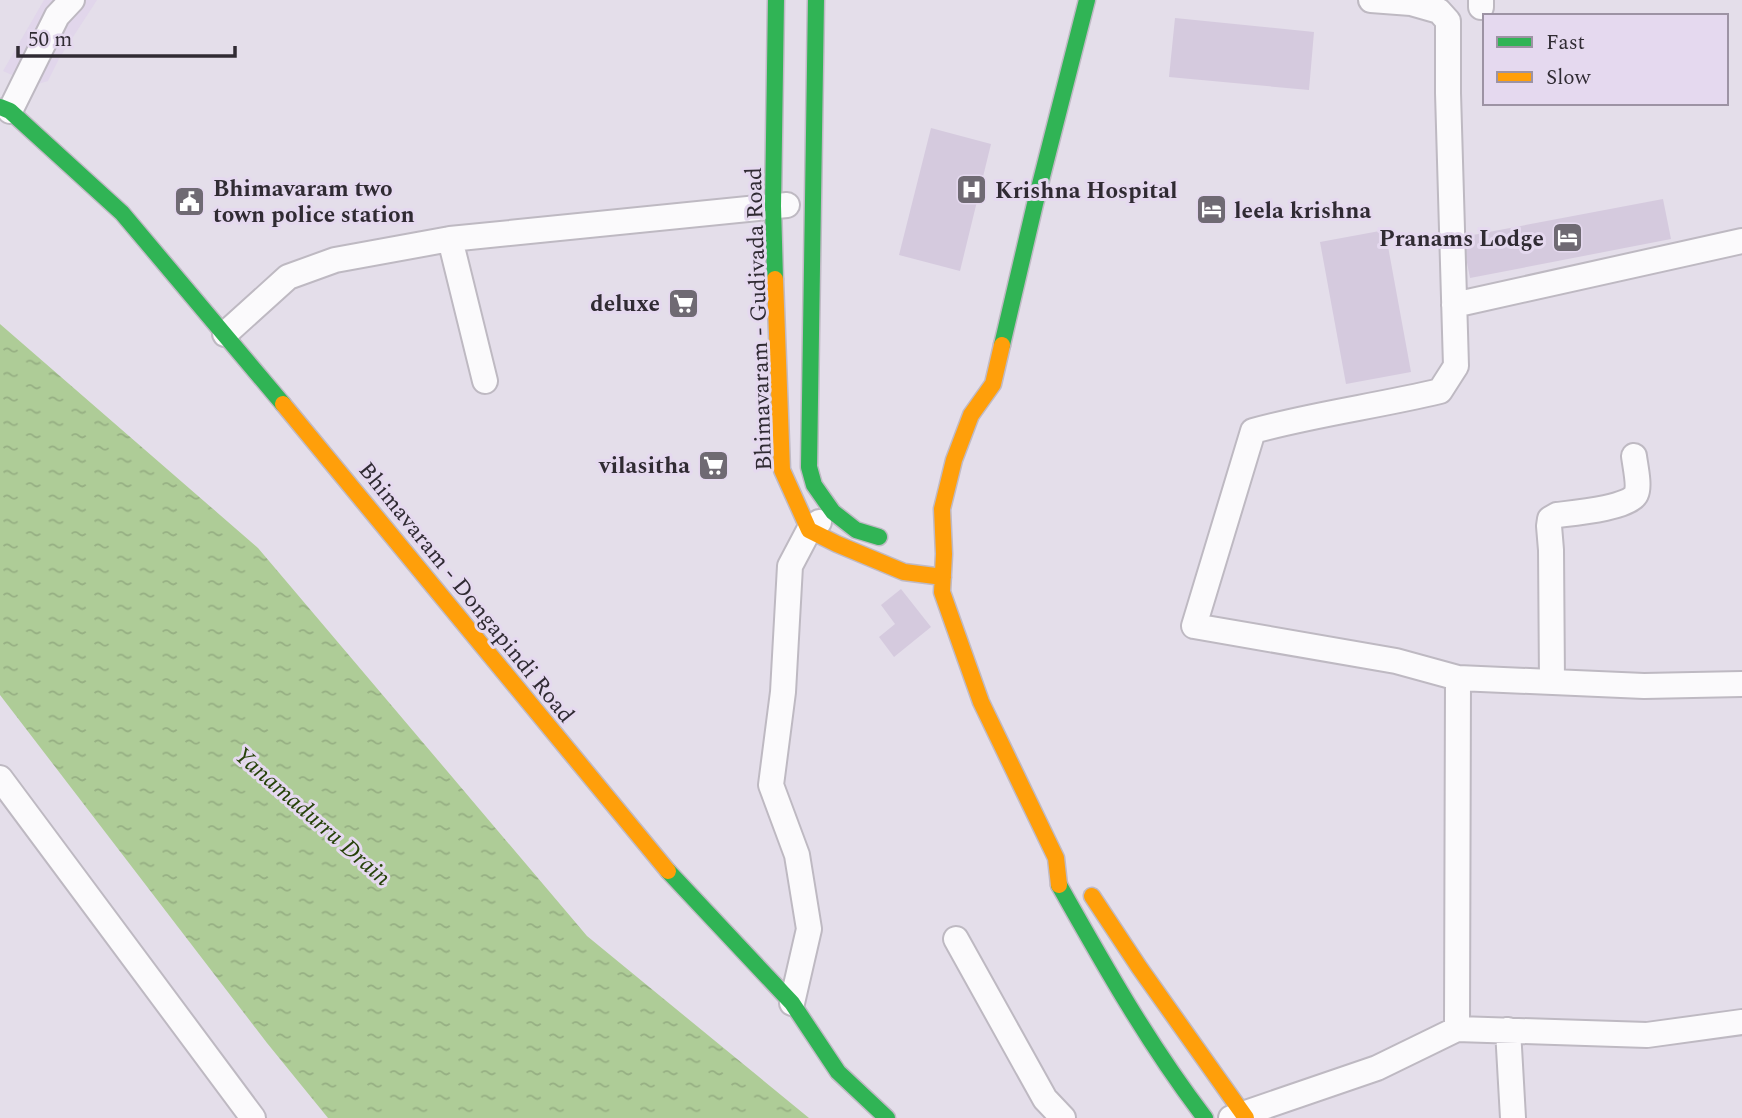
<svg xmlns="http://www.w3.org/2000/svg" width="1742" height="1118" font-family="Spectral,serif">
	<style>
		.built { fill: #e1d6eb }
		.water { fill: url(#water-ripples) }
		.building { fill: #d5cade }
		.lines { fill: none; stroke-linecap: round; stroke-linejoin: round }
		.street-casing { stroke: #beb9c2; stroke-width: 28 }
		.fast-casing { stroke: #c0bac5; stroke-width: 19 }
		.slow-casing { stroke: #c0bac5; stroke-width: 19 }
		.street { stroke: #fbfafc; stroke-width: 24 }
		.fast { stroke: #30b455; stroke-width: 16 }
		.slow { stroke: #ff9f0a; stroke-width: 16 }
		.labels { text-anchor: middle; stroke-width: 6; stroke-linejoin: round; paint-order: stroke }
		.poi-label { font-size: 23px; font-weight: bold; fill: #302b33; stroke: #e5d9ef; text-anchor: start }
		.street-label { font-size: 23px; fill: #302b33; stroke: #e5d9ef }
		.water-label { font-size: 24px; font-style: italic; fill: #264209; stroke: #e5d9ef }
	</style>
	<defs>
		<pattern id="water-ripples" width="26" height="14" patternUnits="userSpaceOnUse" patternTransform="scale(1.75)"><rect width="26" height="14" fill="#aecc97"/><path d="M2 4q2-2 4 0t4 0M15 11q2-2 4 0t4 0" fill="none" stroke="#96af83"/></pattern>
	</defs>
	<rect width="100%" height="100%" fill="#e4deea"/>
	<!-- built -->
	<path class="built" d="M44,0H97L60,57L48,81L34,85L3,71Z"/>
	<!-- water -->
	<path class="water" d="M0,324L258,548L587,936L809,1118H328L267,1043L0,695Z"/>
	<!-- building -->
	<path class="building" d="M1175,18L1314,32L1309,90L1169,77Z
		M931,128L991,144L960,271L899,255Z
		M1663,199L1671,239L1470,278L1462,237Z
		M1385,230L1411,372L1346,384L1320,242Z
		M901,589L931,627L894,657L879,637L895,624L881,605Z"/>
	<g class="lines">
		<defs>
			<path id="street" d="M1371,0L1411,3L1439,11L1448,21V93L1456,366L1440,391C1378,406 1314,414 1253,431L1194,626L1396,661L1458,678L1644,686L1742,684
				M1481,7V0
				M10,111L57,16L72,0
				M450,239L485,381
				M1454,305L1742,241
				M225,334L288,277L335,260L450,239L787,205
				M1552,682L1551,550L1549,526L1550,519L1557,515C1573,513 1630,508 1636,494C1640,486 1635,465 1634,456
				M0,778L253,1118
				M956,939L1045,1099L1063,1118
				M792,1003L809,929L797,855L771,785L783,692L790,566L809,530L819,522
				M1457,1029L1458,678
				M1508,1030L1513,1118
				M1231,1118L1377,1068L1457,1029L1647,1035L1742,1022"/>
			<path id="fast" d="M816,0L809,467L814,485L833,512L856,530L879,537
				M0,107L10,111L122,213L283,404
				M775,279L773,206L776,0
				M1002,345L1035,204L1087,0
				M668,871L792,1003L838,1072L887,1118
				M1059,885C1104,965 1149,1045 1205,1118"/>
			<path id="slow" d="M775,279L782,470L809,530L837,544L904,572L943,577
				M1002,345L993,384L971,415L954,460L942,509L944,554L942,592L981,702L1056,858L1059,885
				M283,404L668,871
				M1092,896L1139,967L1246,1118"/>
		</defs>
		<!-- street casing -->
		<use href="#street" class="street-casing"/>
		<!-- fast casing -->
		<use href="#fast" class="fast-casing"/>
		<!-- slow casing -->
		<use href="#slow" class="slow-casing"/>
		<!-- street -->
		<use href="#street" class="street"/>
		<!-- fast -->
		<use href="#fast" class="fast"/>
		<!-- slow -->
		<use href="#slow" class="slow"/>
	</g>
	<!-- icons -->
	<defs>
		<symbol id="hospital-square" viewBox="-11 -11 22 22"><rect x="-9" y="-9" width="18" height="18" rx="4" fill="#6f6a73" stroke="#e5d9ef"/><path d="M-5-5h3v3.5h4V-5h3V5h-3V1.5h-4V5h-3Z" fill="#fff"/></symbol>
		<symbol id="civic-square" viewBox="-11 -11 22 22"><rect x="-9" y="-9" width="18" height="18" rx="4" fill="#6f6a73" stroke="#e5d9ef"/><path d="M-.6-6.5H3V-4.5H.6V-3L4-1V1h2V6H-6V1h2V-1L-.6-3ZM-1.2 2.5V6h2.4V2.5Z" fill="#fff"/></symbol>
		<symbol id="hotel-square" viewBox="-11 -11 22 22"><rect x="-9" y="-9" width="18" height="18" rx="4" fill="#6f6a73" stroke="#e5d9ef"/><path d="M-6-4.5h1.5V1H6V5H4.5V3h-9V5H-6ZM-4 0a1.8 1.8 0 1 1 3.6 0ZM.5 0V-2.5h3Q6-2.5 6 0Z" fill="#fff"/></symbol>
		<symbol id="supermarket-square" viewBox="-11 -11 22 22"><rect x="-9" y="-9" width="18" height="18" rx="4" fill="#6f6a73" stroke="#e5d9ef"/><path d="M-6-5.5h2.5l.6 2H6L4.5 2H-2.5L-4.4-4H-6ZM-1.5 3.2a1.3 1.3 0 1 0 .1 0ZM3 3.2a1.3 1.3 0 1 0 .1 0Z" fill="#fff"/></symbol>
	</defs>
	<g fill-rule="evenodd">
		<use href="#hospital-square" x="954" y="172" width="35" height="35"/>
		<use href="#civic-square" x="172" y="184" width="35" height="35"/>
		<use href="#hotel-square" x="1194" y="192" width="35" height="35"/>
		<use href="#hotel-square" x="1550" y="220" width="35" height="35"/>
		<use href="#supermarket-square" x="666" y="286" width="35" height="35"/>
		<use href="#supermarket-square" x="696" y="448" width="35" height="35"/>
	</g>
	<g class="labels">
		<!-- poi labels -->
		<g class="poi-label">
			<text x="213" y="196">Bhimavaram two<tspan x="213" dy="26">town police station</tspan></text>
			<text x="995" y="198">Krishna Hospital</text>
			<text x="1234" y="218">leela krishna</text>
			<text x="1544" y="246" text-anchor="end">Pranams Lodge</text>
			<text x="660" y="311" text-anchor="end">deluxe</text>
			<text x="690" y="473" text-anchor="end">vilasitha</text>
		</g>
		<!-- street labels -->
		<g class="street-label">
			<text transform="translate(758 319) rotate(-92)" y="8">Bhimavaram - Gudivada Road</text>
			<text transform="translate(467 592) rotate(51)" y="8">Bhimavaram - Dongapindi Road</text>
		</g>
		<!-- water labels -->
		<g class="water-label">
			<text transform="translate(313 816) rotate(41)" y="8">Yanamadurru Drain</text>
		</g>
	</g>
	<!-- legend -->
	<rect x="1483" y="14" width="245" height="91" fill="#e5d9ef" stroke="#9d93a4" stroke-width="2"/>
	<rect x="1497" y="37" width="35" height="10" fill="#30b455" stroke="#9d93a4" stroke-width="2"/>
	<text x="1546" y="49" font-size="21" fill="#302b33">Fast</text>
	<rect x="1497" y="72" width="35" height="10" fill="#ff9f0a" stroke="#9d93a4" stroke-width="2"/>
	<text x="1546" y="84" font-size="21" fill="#302b33">Slow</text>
	<!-- scale -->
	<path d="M18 46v10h217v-10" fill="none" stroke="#302b33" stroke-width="3.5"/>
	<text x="28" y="46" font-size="21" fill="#302b33" stroke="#e5d9ef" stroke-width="5" paint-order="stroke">50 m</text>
</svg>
